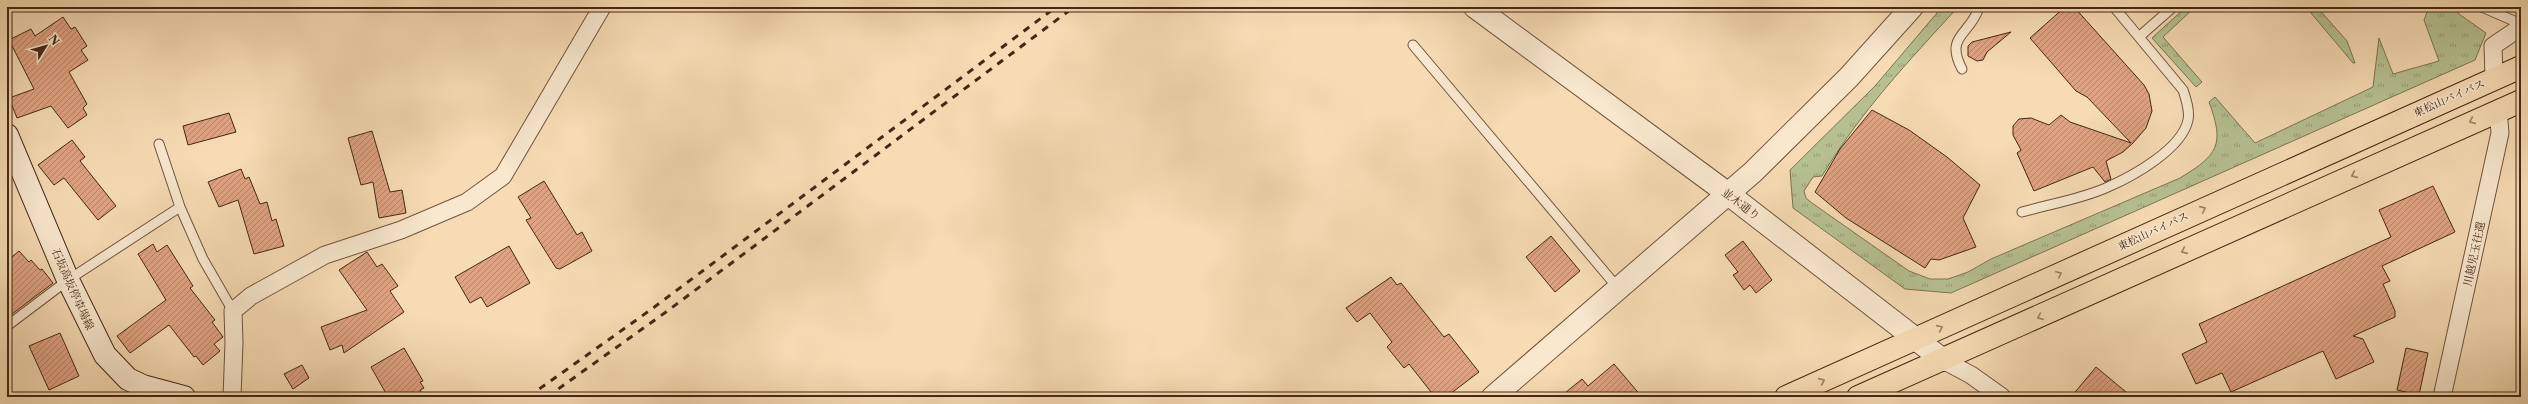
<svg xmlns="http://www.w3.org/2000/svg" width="2528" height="404" font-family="'Libre Caslon Text','Noto Serif JP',serif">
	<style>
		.grass { fill: url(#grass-tufts); stroke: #7e7454 }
		.building { fill: url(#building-hatch); stroke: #452715 }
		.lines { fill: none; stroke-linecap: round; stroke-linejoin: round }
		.service-casing { stroke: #71543d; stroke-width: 11 }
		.minor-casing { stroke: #71543d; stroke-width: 19 }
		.tertiary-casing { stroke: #71543d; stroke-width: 24 }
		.secondary-casing { stroke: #452715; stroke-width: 24 }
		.trunk-casing { stroke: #452715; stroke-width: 24 }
		.service { stroke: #f9e8ce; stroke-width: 9 }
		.minor { stroke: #f9e8ce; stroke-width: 17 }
		.tertiary { stroke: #f9e8ce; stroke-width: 22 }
		.secondary { stroke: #f9e8ce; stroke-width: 22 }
		.trunk { stroke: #f6dbb4; stroke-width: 22 }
		.rail { stroke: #452715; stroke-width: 3; stroke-dasharray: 7 7; stroke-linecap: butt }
		.oneway { stroke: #9e8164 }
		.labels { text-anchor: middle; stroke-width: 3; stroke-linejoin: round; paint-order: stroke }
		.street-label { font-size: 11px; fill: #452715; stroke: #f9e8ce }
	</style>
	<defs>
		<pattern id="grass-tufts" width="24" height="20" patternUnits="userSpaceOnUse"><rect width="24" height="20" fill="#b6c192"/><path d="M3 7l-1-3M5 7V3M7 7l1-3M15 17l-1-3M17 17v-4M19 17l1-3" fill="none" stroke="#969d76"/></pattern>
		<pattern id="building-hatch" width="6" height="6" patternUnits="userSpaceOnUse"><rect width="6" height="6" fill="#dea384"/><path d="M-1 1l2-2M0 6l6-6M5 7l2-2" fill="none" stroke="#b6856b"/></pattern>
	</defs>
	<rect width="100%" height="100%" fill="#f6dbb4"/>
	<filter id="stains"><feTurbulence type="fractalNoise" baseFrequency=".005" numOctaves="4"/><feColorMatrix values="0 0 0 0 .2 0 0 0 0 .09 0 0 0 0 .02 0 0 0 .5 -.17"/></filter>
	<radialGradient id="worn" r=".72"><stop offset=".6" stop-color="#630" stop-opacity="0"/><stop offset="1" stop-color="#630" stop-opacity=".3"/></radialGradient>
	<!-- grass -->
	<path class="grass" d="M1942,7H1958C1908,62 1861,111 1822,176L1813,177L1804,191L1806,198L1812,203L1909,271L1930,279H1948L1968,272L1991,259L2180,178C2218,155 2225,145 2209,102L2215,97L2255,143L2373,87L2379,38L2393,74L2439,61L2424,20L2429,7H2454L2459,14L2486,33L2475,60L1951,293L1905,289L1793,208L1790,170L1875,86Z
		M2186,7H2195L2163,37L2202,82L2196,87L2152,38Z
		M2306,7H2317L2347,41L2355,63H2353Z"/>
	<!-- building -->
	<path class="building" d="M2065,7H2074L2144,85L2149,94L2152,111L2146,128L2133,143L2123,152L2106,161L2111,179L2105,182L2093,167L2034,191L2017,153L2021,150L2013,135V126L2019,119L2031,118L2049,125L2061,115L2070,122L2131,143L2087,97L2076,91L2030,38Z
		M63,17L71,29L75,27L87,46L81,50L88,60L69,72L87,104L83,108L87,115L68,128L51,106L17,118L9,98L34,89L9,40L31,29L35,36Z
		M2011,32L1987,52L1983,60L1977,61L1968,56V46L1972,42Z
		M1872,110L1909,130L1947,157L1980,185L1963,218L1976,247L1939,260L1931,259L1925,268L1846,218L1815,192L1840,149Z
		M229,113L236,132L188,145L183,126Z
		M372,131L390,192L402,190L406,213L379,218L373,182L361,185L348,138Z
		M72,140L85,157L80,161L116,206L98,220L64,178L54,185L38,165Z
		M241,169L245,179L249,177L260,204L267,202L272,221L276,219L284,246L254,254L238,200L219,207L208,182Z
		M544,181L577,235L582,232L592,251L560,269L556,268L526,220L531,218L518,197Z
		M2433,186L2455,232L2382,266L2390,281L2383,284L2395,311V317L2353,336L2363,339L2374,362L2336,379L2323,351L2231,392L2222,373L2196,384L2182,354L2207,342L2199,324L2391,237L2379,210Z
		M1551,236L1580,271L1555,292L1526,257Z
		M1743,241L1772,280L1756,293L1750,285L1744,290L1733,275L1738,272L1725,255Z
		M153,244L157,252L167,245L193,286L190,288L215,320L212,322L223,337L214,344L220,351L203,365L196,356L194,357L169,325L130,353L117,336L166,300L138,254Z
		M509,246L530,283L487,307L481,297L470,303L455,277Z
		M19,251L29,262L31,260L40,270L42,269L53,283L12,314L7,308V261Z
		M367,252L377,267L382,264L398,286L390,291L404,312L344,353L342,345L330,350L321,327L367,310L339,270Z
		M1391,277L1397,285L1401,283L1444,337L1449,334L1479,372L1446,397H1435L1409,364L1404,368L1387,347L1392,342L1370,313L1357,322L1346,308Z
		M60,333L79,376L49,390L29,346Z
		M404,348L423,381L420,382L424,388L420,390L424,397H388L371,367Z
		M2406,348L2428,353L2419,395L2397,390Z
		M1614,364L1642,397H1560L1582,379L1588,386Z
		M302,365L309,378L293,389L284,374Z
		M2096,367L2132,397H2071Z"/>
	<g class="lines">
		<defs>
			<path id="service" d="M2482,7L2521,24
				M2140,36L2173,7
				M1413,45L1618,288
				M1962,69C1944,35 1971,35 1979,7
				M159,144L180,207L203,259L233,311
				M2022,212C2050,204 2082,199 2108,187C2133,176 2182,149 2188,120C2190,111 2186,99 2183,90L2114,7
				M7,326L68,280L180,207"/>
			<path id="minor" d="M2494,77L2493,46L2521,27
				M1943,360L1971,375L2002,397
				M232,397L234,343L233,311L251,296L325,255L401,230L467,202L503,176L602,7
				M2442,397L2500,133L2498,110"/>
			<path id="tertiary" d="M1475,7L1727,193L1943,360
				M1493,397L1753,172L1849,77L1912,7"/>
			<path id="secondary" d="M7,135L68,280L105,355L128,379L143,386L184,397"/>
			<path id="trunk" d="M1786,397L2521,67
				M1858,397L2521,101"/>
		</defs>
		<!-- service casing -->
		<use href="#service" class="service-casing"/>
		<!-- minor casing -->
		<use href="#minor" class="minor-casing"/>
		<!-- tertiary casing -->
		<use href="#tertiary" class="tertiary-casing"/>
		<!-- secondary casing -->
		<use href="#secondary" class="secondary-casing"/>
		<!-- trunk casing -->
		<use href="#trunk" class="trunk-casing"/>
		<!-- service -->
		<use href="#service" class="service"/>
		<!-- minor -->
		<use href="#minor" class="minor"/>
		<!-- tertiary -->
		<use href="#tertiary" class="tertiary"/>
		<!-- secondary -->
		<use href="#secondary" class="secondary"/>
		<!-- trunk -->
		<use href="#trunk" class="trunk"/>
		<!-- rail -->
		<path class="rail" d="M528,397L649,311L1056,7
			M547,397L666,312L1074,7"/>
	</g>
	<!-- one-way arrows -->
	<defs><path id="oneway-chevron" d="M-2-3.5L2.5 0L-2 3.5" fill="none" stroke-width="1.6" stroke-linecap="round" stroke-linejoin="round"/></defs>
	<g class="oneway">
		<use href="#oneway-chevron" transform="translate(2472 121) rotate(156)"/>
		<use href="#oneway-chevron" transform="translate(2354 175) rotate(156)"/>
		<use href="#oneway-chevron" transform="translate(2203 209) rotate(-24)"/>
		<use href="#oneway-chevron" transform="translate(2184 251) rotate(156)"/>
		<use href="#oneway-chevron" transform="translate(2059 274) rotate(-25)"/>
		<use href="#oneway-chevron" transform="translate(2040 317) rotate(156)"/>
		<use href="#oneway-chevron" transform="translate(1940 328) rotate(-24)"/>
		<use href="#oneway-chevron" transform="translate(1822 381) rotate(-24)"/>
	</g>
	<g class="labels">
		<!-- street labels -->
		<g class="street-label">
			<text transform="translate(2449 98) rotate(-24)" y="4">東松山バイパス</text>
			<text transform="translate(1741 204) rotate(37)" y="4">並木通り</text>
			<text transform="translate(2153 231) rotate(-25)" y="4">東松山バイパス</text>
			<text transform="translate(2474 254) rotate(-78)" y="4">川越児玉往還</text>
			<text transform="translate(73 289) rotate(66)" y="4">石坂高坂停車場線</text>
		</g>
	</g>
	<!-- margin -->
	<rect width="2528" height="404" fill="none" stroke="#f6dbb4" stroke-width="24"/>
	<rect x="8" y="8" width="2512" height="388" fill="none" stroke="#452715" stroke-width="2"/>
	<rect x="12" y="12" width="2504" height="380" fill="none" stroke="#452715"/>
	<!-- north arrow -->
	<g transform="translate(46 46) rotate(53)" stroke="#f9e8ce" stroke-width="3" paint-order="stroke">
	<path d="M0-3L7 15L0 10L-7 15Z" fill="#452715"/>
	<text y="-6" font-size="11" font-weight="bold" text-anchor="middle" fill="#452715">N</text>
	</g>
	<rect width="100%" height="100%" filter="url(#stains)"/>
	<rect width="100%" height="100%" fill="url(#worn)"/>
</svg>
